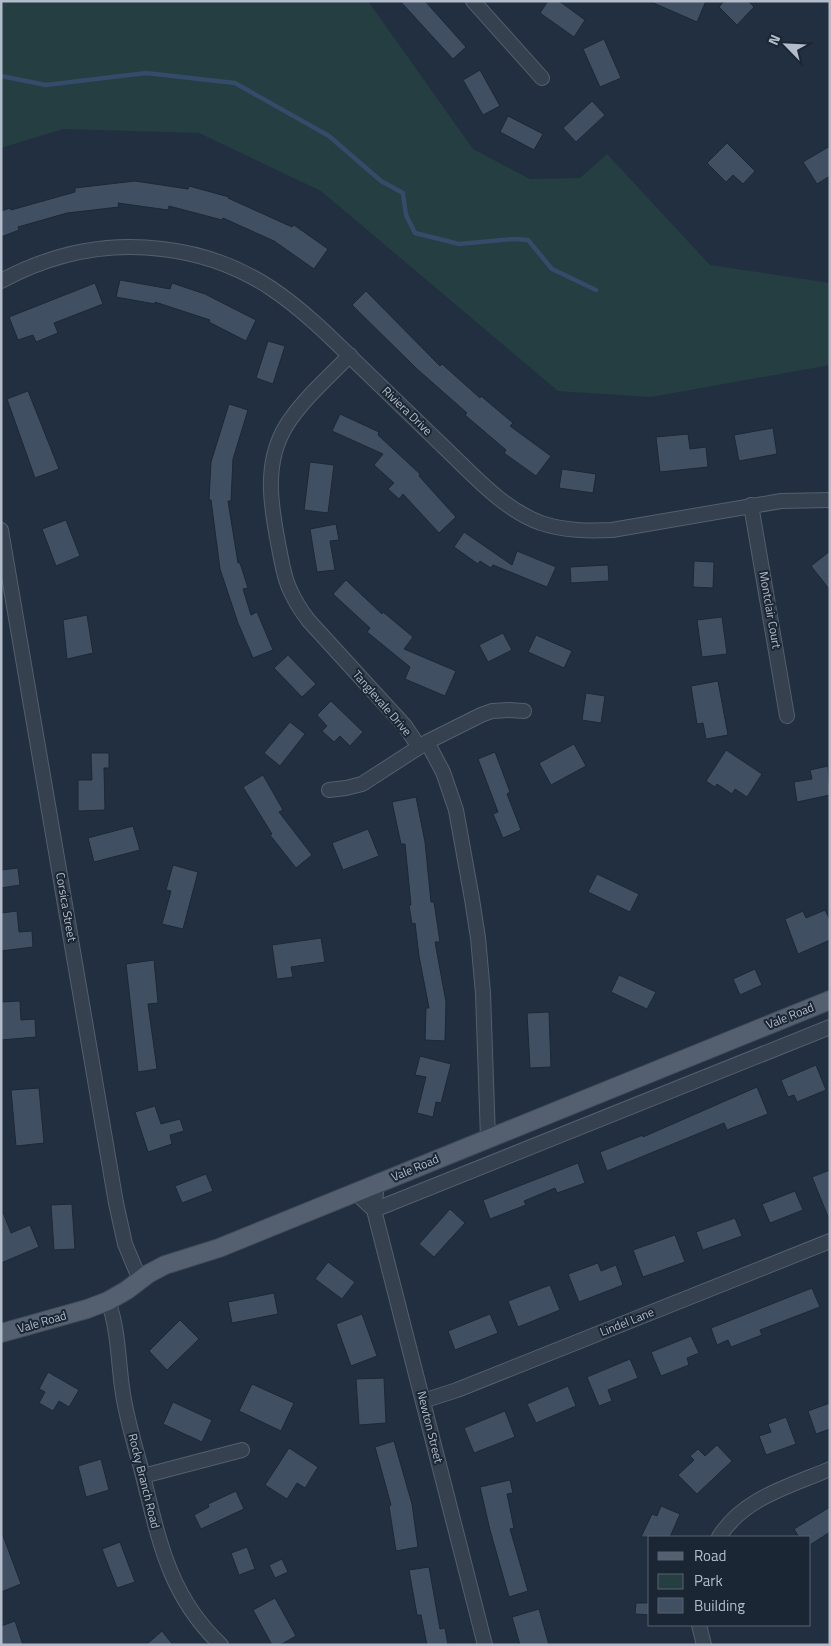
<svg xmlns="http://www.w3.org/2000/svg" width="831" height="1646" font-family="'Titillium Web',sans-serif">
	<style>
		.green { fill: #243e41 }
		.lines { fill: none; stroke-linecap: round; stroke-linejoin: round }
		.stream { stroke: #344b69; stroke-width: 4.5 }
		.building { fill: #404f62; stroke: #1d2836 }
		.minor-casing { stroke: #545f6d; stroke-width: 16 }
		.major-casing { stroke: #3f4a58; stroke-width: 20 }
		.minor { stroke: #36414f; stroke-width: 14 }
		.major { stroke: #546070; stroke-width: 18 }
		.labels { text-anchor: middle; stroke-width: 4; stroke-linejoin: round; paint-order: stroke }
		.street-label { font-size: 12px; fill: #b2bcca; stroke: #1b2634 }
	</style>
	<rect width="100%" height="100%" fill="#222f40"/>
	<!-- green -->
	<path class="green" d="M1,1H368L473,149L530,179L580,178L607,154L710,265L830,283V365L651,397L558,391L321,191L199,133L63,129L1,148Z"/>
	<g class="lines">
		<!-- stream -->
		<path class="stream" d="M1,76L46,85L146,73L235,83L329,136L381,181L403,193L406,215L415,233L459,244L514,239L528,240L552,269L596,290"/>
	</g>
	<!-- building -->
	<path class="building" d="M400,1H425L466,47L453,59Z
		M548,1H559L585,20L574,37L540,13Z
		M649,1H706L697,22Z
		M724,1H748L754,7L737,25L719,7Z
		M604,39L621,78L600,87L583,49Z
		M480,70L500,106L483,115L463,80Z
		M592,101L605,115L576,142L563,128Z
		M508,116L543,134L534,150L500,132Z
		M727,143L755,171L743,184L733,175L726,182L707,163Z
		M830,146V176L817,184L803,162Z
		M135,181L188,189L189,186L229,197L228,198L292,227L294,225L328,249L314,269L274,241L223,218L222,220L169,206L168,210L118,203L119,207L67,213L18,227L19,230L1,237V211L10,208L11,210L75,192V188Z
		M120,280L170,289L172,283L205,294L256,320L246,341L209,322L210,320L155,302V304L116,297Z
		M95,283L103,304L54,323L58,333L36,342L33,335L18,340L9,317Z
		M366,291L440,366L442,364L480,398L481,396L513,423L510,426L551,456L536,476L504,453L506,450L465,415L467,413L417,369L352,305Z
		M268,341L285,346L273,384L256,378Z
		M28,391L59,469L35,478L7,399Z
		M229,404L248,410L233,459L231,501H228L238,563H240L248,588L243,589L251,615L257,612L273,650L253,658L238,623L220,569L211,500H209L211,462Z
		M340,414L379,432L378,435L420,474L419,476L456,517L439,533L403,494L399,499L388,489L394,483L374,465L383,454L332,431Z
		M773,428L777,454L739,461L734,435Z
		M688,434L690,449L706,447L708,467L660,472L656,437Z
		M310,462L334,465L328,513L304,510Z
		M562,469L596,474L593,493L559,488Z
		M66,520L80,556L56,566L42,529Z
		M336,524L339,540L330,541L335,570L317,572L310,529Z
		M464,532L512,565L517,551L556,567L547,587L493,565L491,568L480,561L478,564L454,547Z
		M830,551V590L811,566Z
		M694,561L714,562L713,588L693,587Z
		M608,565L609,581L571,583L570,567Z
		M346,580L382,614L383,612L413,637L404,649L456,671L445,696L405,679L410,667L367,632L370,628L333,594Z
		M87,615L93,653L67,659L63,620Z
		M722,617L727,654L702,657L697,620Z
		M503,633L512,650L488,662L479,645Z
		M536,635L572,651L564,668L528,652Z
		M288,655L316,684L302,697L274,668Z
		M718,681L728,735L706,739L703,723L697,724L691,686Z
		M586,693L605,696L601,723L582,720Z
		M331,701L363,732L350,746L340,736L334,742L322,731L327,726L317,715Z
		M290,722L305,734L280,766L264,753Z
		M574,744L586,766L551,785L539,763Z
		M726,750L762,774L747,797L735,789L732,794L717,784L715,787L706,781Z
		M495,752L510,792L507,794L521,830L503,838L493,814L498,812L478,759Z
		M91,753H109V768H104L105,810L78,811V780H92Z
		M828,766L830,795L797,802L794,782L812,779L810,770Z
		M263,775L283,810L279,812L312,855L296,868L270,835L272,834L243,787Z
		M416,797L425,842L431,902H434L440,942H435L446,1002L445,1041L425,1040L426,1008H429L419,956L415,923L412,924L409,905H411L405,844H401L392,802Z
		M133,826L140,850L94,862L88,838Z
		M368,829L379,856L343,870L332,843Z
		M173,865L198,872L183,929L162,924L171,891L166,890Z
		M18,868L20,885L1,888V870Z
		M597,874L639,894L630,912L588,892Z
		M825,910L830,920V940L798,954L785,919L803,911L806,918Z
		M17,911L19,932L32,931L33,947L1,951V913Z
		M321,938L325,962L291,967L293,977L277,979L272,945Z
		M154,960L158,1003L148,1004L157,1069L138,1072L126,964Z
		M755,969L762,985L740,995L733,979Z
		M619,975L656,992L647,1009L611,992Z
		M20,1001L21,1020L35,1019L36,1037L1,1040V1002Z
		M549,1012L551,1067L530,1068L527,1013Z
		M420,1056L451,1064L441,1103L436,1102L433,1117L417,1113L426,1077L415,1075Z
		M816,1065L826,1090L797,1102L794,1095L788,1097L781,1080Z
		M757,1087L768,1114L727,1130L724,1123L607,1171L600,1152L643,1135V1137Z
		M39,1088L44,1143L16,1146L11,1090Z
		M155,1106L161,1124L180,1119L184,1131L170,1135L172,1144L148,1152L135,1112Z
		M578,1163L585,1183L557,1193L555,1188L524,1201L526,1205L490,1219L483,1200Z
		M830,1170V1219H829L812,1177Z
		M206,1174L213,1191L182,1203L175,1186Z
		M795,1191L803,1210L770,1223L762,1204Z
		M72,1204L75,1249L54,1250L51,1205Z
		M450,1209L465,1223L434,1257L419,1244Z
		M2,1210L11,1233L30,1225L39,1247L1,1263Z
		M735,1218L742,1236L703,1250L696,1232Z
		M675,1235L685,1262L643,1277L633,1250Z
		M328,1262L355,1282L342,1299L315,1279Z
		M598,1263L601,1271L616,1265L623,1285L579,1302L568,1274Z
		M550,1285L560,1310L518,1327L508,1301Z
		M812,1288L820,1307L760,1330L762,1335L731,1347L728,1340L717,1345L711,1328Z
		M274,1293L278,1314L232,1323L228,1302Z
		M362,1314L377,1356L351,1366L336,1324Z
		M490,1314L498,1333L455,1350L448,1331Z
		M180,1320L199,1339L167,1370L149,1351Z
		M691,1336L699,1353L687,1358L689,1365L661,1376L651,1352Z
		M630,1359L638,1378L608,1390L612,1401L599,1406L587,1377Z
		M48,1372L79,1390L69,1407L59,1401L53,1411L39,1403L45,1392L39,1389Z
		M384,1378L386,1423L359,1425L356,1379Z
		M252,1384L294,1403L281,1431L239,1411Z
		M568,1386L576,1406L536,1423L527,1404Z
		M173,1402L212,1420L202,1442L163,1424Z
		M830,1403V1429L816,1434L808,1411Z
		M505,1411L515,1437L474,1453L464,1428Z
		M786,1417L796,1444L766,1455L759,1436L771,1432L768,1424Z
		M394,1441L412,1504L418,1547L396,1551L389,1506L391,1505L375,1447Z
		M717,1445L732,1461L697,1494L678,1475L694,1460L690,1456L698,1449L705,1456Z
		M289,1448L318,1467L305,1488L297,1483L287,1499L265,1485Z
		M101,1459L109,1490L86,1497L78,1466Z
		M510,1480L513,1493L507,1494L514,1528L510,1529L528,1591L509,1597L490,1530L480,1487Z
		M236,1491L244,1509L201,1529L194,1515L209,1507L208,1504Z
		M661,1506L680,1514L670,1537H641L652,1514L657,1516Z
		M830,1507V1532L810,1545V1537H799L794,1529Z
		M2,1533L21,1584L1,1592V1534Z
		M120,1542L135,1582L117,1588L102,1549Z
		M247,1547L255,1569L239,1575L231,1553Z
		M282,1559L288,1572L275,1578L269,1565Z
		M429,1567L440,1629L445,1628L448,1645H427L421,1615H417L409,1570Z
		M275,1598L296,1636L280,1645H272L253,1610Z
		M636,1603H650V1615L635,1614Z
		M539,1609L549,1645H520L512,1617Z
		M15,1621L23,1645H1V1626Z
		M162,1631L173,1645H146Z"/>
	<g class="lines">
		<defs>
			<path id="minor" d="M473,1L542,78
				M1,281C51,254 106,242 162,249C251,259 298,305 359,365C389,394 419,423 449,452C476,478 505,510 541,523C565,531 588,531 612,530L781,501L830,500
				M350,355C329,377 302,400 286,426C263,464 271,507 279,548C282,563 284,579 291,592C296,603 302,612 309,621L405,726L419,747
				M751,505L787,716
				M1,530L116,1203L125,1244L140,1280
				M427,742L443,772L456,810L472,899L478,938L483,993L488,1138
				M329,790L346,788L362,784L427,742L481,715L492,711L509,710L524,711
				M356,1193L374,1210L377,1184
				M108,1301C119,1330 118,1364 123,1394C127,1420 135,1446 142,1472C159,1539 168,1595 221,1645
				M423,1401L457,1390L830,1241
				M143,1476L242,1450
				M719,1537C743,1498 790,1486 830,1469
				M699,1625L704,1645
				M485,1645L374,1210L830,1027"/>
			<path id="major" d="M1,1333L87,1309L108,1301L127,1290L148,1274L165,1265L219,1248L830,1000"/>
		</defs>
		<!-- minor casing -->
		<use href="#minor" class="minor-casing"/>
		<!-- major casing -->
		<use href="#major" class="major-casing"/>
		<!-- minor -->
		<use href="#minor" class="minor"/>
		<!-- major -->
		<use href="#major" class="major"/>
	</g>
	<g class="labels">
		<!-- street labels -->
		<g class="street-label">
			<text transform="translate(407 411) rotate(44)" y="4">Riviera Drive</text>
			<text transform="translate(770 610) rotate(80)" y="4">Montclair Court</text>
			<text transform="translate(382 703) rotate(49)" y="4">Tanglevale Drive</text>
			<text transform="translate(66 907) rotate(80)" y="4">Corsica Street</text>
			<text transform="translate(790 1016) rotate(-22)" y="4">Vale Road</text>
			<text transform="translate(415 1168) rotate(-23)" y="4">Vale Road</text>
			<text transform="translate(42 1322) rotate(-16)" y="4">Vale Road</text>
			<text transform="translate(627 1322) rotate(-22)" y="4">Lindel Lane</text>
			<text transform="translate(430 1427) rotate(76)" y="4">Newton Street</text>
			<text transform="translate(144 1481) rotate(76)" y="4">Rocky Branch Road</text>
		</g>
	</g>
	<!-- border -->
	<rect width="831" height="1646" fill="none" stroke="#b2bcca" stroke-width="5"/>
	<!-- legend -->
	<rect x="648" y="1536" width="162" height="90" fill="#1b2634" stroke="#576270"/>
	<rect x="658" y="1552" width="25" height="8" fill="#546070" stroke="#576270"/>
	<text x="694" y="1561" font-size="15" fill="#b2bcca">Road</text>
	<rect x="658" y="1574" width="25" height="15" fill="#243e41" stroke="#576270"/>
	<text x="694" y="1586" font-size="15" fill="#b2bcca">Park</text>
	<rect x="658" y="1598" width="25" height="15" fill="#404f62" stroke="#576270"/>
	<text x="694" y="1611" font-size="15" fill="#b2bcca">Building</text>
	<!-- north arrow -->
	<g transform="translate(786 45) rotate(294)" stroke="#1b2634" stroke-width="4" paint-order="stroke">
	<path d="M0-4L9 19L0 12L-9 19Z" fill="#b2bcca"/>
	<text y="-8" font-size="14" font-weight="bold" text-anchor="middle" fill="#b2bcca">N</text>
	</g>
</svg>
